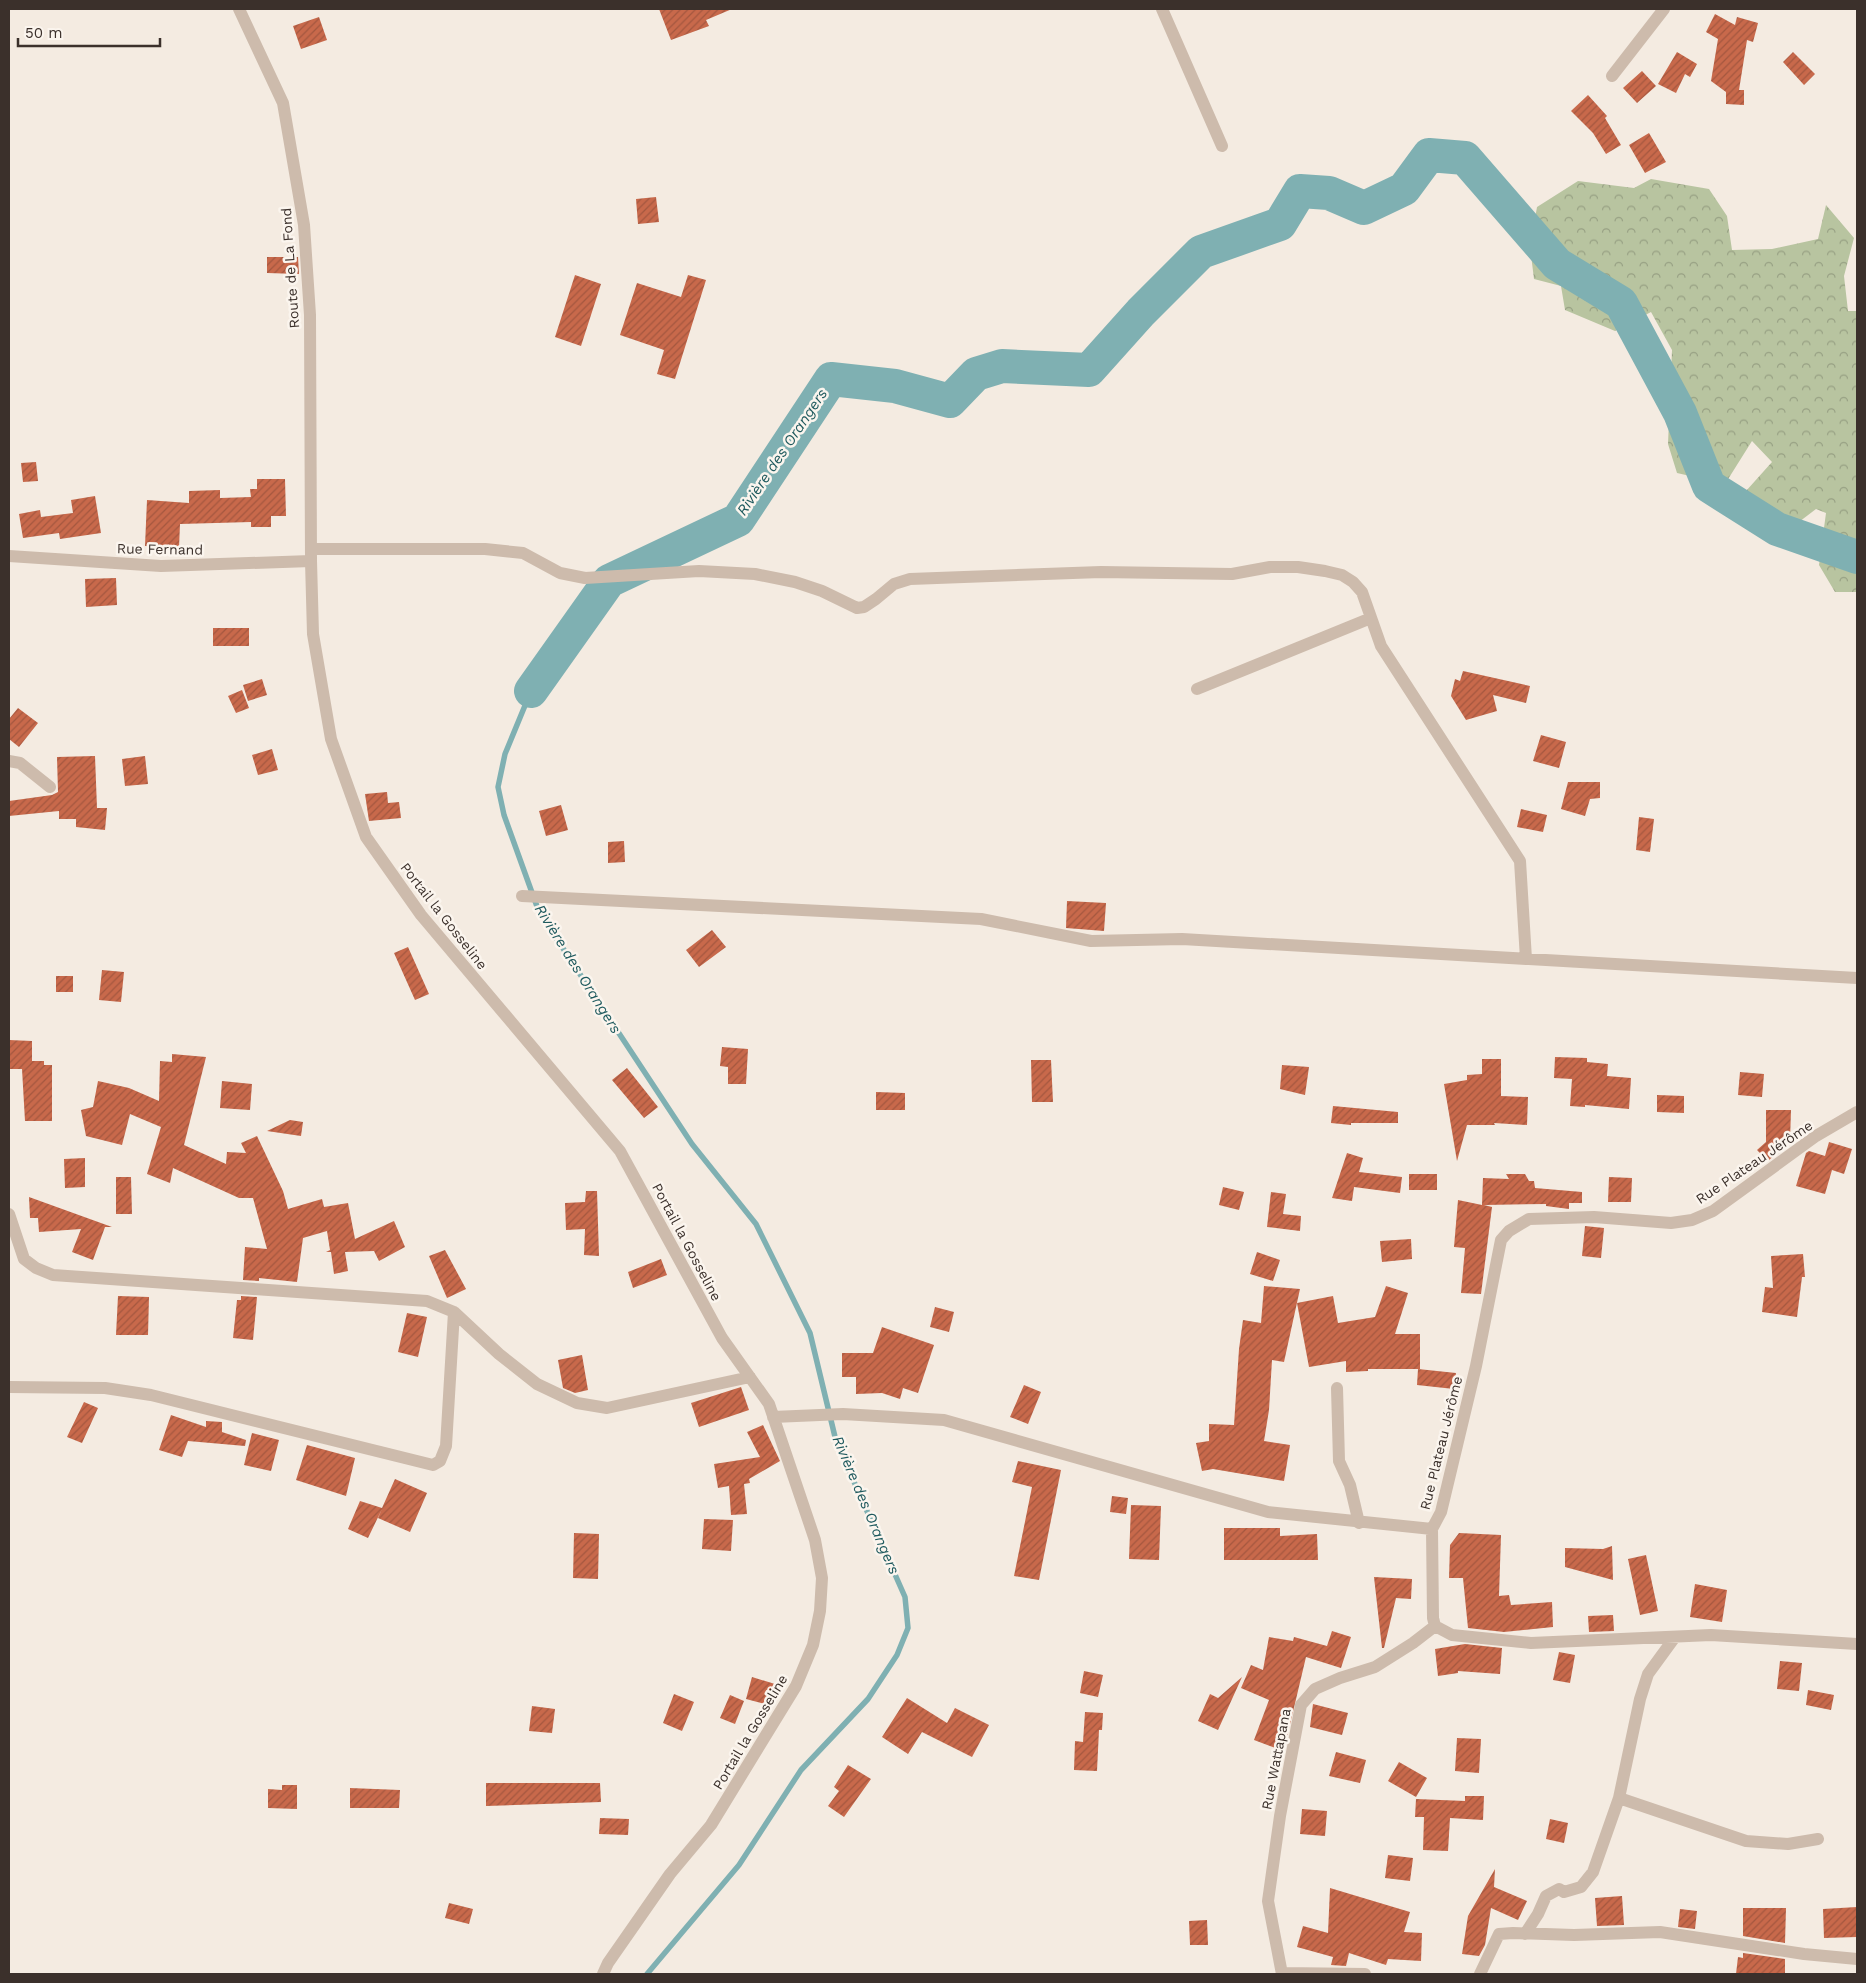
<svg xmlns="http://www.w3.org/2000/svg" width="1866" height="1983" font-family="'Work Sans',sans-serif">
	<style>
		.forest { fill: url(#forest-crowns) }
		.lines { fill: none; stroke-linecap: round; stroke-linejoin: round }
		.stream { stroke: #7fb0b2; stroke-width: 5.5 }
		.river { stroke: #7fb0b2; stroke-width: 34 }
		.building { fill: url(#building-hatch) }
		.minor { stroke: #cdbbac; stroke-width: 12 }
		.labels { text-anchor: middle; stroke-width: 5; stroke-linejoin: round; paint-order: stroke }
		.street-label { font-size: 14px; fill: #3b302b; stroke: #fbf5ee }
		.water-label { font-size: 15px; font-style: italic; fill: #1f5a5e; stroke: #fbf5ee }
	</style>
	<defs>
		<pattern id="forest-crowns" width="20" height="18" patternUnits="userSpaceOnUse" patternTransform="scale(1.25)"><rect width="20" height="18" fill="#b8c4a0"/><path d="M2 6a3 3 0 1 1 6 0M12 15a3 3 0 1 1 6 0" fill="none" stroke="#97a083"/></pattern>
		<pattern id="building-hatch" width="6" height="6" patternUnits="userSpaceOnUse" patternTransform="scale(1.25)"><rect width="6" height="6" fill="#c8694b"/><path d="M-1 1l2-2M0 6l6-6M5 7l2-2" fill="none" stroke="#a4573f"/></pattern>
	</defs>
	<rect width="100%" height="100%" fill="#f4ebe1"/>
	<!-- forest -->
	<path class="forest" d="M1651,179L1709,189L1727,216L1732,250L1772,249L1818,239L1826,205L1854,238L1844,276L1848,311H1857V592H1835L1819,565L1826,513L1816,509L1795,525L1764,515L1746,491L1772,462L1752,441L1725,484L1677,473L1668,444L1672,350L1651,312L1615,331L1565,310L1561,286L1534,279L1530,247L1537,207L1578,181L1634,188Z"/>
	<g class="lines">
		<!-- stream -->
		<path class="stream" d="M531,691L505,754L498,787L504,815L539,912L692,1144L756,1224L810,1333L836,1441L905,1597L908,1628L897,1655L868,1699L801,1770L739,1865L647,1974"/>
		<!-- river -->
		<path class="river" d="M531,691L609,581L738,520L831,379L895,386L950,401L976,374L1002,366L1089,370L1141,312L1201,252L1280,224L1300,191L1329,193L1364,208L1404,189L1429,155L1465,158L1557,264L1621,303L1680,413L1709,486L1777,529L1857,557"/>
	</g>
	<!-- building -->
	<path class="building" d="M659,9H732L706,20L709,26L671,40Z
		M1715,14L1735,25L1737,17L1758,23L1753,42L1747,40L1739,90H1744V105L1726,104V92L1711,81L1718,39L1706,32Z
		M319,17L327,40L301,49L293,26Z
		M1677,52L1697,64L1690,77L1685,74L1676,93L1658,84Z
		M1793,52L1815,74L1804,85L1783,62Z
		M1642,71L1656,86L1637,103L1623,88Z
		M1588,95L1607,116L1605,118L1621,145L1606,154L1593,133L1571,111Z
		M1649,133L1666,162L1645,173L1629,145Z
		M656,197L659,222L638,224L636,199Z
		M267,257H298L299,274L267,273Z
		M575,275L601,284L581,346L555,337Z
		M688,275L706,280L675,379L657,374L664,350L620,335L637,283L681,297Z
		M36,462L38,481L23,482L21,463Z
		M257,479H285L286,516H271V527H251V522L180,524L179,548L145,546L147,500L189,503V491L220,490V498L251,497L250,489H257Z
		M95,496L101,533L60,539L59,533L23,538L19,514L40,510L41,517L73,513L71,500Z
		M116,578L117,605L86,607L85,579Z
		M213,628H249V646H213Z
		M1463,671L1530,686L1526,703L1493,695L1497,711L1466,720L1451,696L1455,679L1460,681Z
		M262,679L267,695L248,701L243,685Z
		M242,690L249,708L236,713L228,696Z
		M18,708L38,723L19,747L9,739V719Z
		M1541,735L1566,742L1559,768L1533,761Z
		M272,749L278,770L258,775L252,755Z
		M95,756L97,808H107L105,830L76,827V819H59V811L9,816V801L52,795L58,792L57,757Z
		M145,756L148,784L125,786L122,759Z
		M1568,782H1600V798L1590,799L1585,816L1561,809Z
		M387,792L388,803L399,802L401,818L369,821L365,794Z
		M561,805L568,830L546,836L539,811Z
		M1521,809L1547,815L1543,832L1517,827Z
		M1639,817L1654,819L1650,852L1636,850Z
		M624,841L625,862L608,863V842Z
		M1067,901L1106,903L1104,931L1066,928Z
		M712,930L726,947L699,967L686,950Z
		M408,947L429,994L415,1000L394,953Z
		M102,970L124,972L121,1002L99,1000Z
		M56,976H73V992H56Z
		M9,1040L32,1041V1061H44V1065H52V1121H25L22,1069H9Z
		M722,1047L748,1049L746,1084H728V1067L720,1066Z
		M172,1054L206,1057L184,1145L226,1164L227,1152L246,1153L241,1143L257,1136L283,1191L288,1209L322,1199L324,1207L348,1203L355,1239L394,1221L405,1247L379,1261L374,1251L345,1252L348,1271L334,1274L331,1252H326L330,1250L327,1231L303,1238L297,1282L259,1278V1281L243,1280L245,1247L267,1249L253,1198H239L173,1168L170,1183L147,1174L161,1127L130,1114L122,1145L86,1136L81,1110L93,1107L98,1081L129,1088L159,1101L160,1061L172,1062Z
		M1555,1057L1587,1058V1062L1608,1064L1607,1076L1631,1078L1629,1109L1585,1105V1107L1570,1106L1572,1079L1554,1078Z
		M1482,1059H1501V1096L1528,1097L1527,1125L1494,1123L1495,1125H1467L1457,1161L1444,1084L1467,1080V1075L1482,1074Z
		M1031,1060H1051L1053,1102H1032Z
		M1282,1065L1309,1067L1305,1095L1280,1089Z
		M627,1068L658,1107L644,1118L612,1080Z
		M1740,1072L1764,1074L1762,1097L1738,1095Z
		M222,1081L252,1084L250,1110L220,1108Z
		M876,1092L905,1093V1110H876Z
		M1657,1095L1684,1096V1113L1657,1112Z
		M1333,1106L1398,1112V1123H1351V1125L1331,1123Z
		M1766,1110H1791L1790,1141L1768,1161L1757,1150L1766,1142Z
		M290,1120L303,1122L301,1136L267,1131Z
		M1829,1142L1852,1149L1844,1174L1832,1170L1825,1194L1796,1186L1806,1153L1809,1151L1825,1156Z
		M1347,1153L1363,1158L1359,1172L1402,1177L1400,1193L1354,1187L1352,1201L1332,1198Z
		M85,1158V1187L65,1188L64,1159Z
		M1409,1174H1437V1190H1409Z
		M1506,1174H1525L1529,1181H1534L1535,1188L1582,1192V1203H1569V1209L1546,1206V1204L1484,1205L1492,1207L1481,1294L1461,1293L1465,1248L1454,1247L1458,1200L1482,1205L1483,1178L1509,1179Z
		M116,1177H131L132,1214H116Z
		M1609,1177L1632,1178L1631,1202H1608Z
		M1223,1187L1244,1192L1239,1210L1219,1205Z
		M586,1191H597L599,1256L584,1255L585,1229L566,1230L565,1203L585,1202Z
		M1271,1192L1286,1194L1283,1214L1301,1216L1300,1231L1267,1227Z
		M29,1197L112,1227H105L93,1260L72,1252L81,1229L39,1232L38,1218H30Z
		M1585,1226L1604,1228L1601,1258L1582,1256Z
		M1411,1239L1412,1259L1382,1262L1380,1241Z
		M445,1250L466,1289L447,1298L429,1256Z
		M1257,1252L1280,1260L1273,1281L1250,1274Z
		M1803,1254L1805,1277H1802L1797,1317L1762,1312L1765,1287L1773,1288L1771,1256Z
		M661,1259L667,1275L633,1288L628,1272Z
		M1264,1286L1300,1289L1284,1362L1272,1360L1269,1410L1264,1441L1290,1445L1284,1481L1213,1469L1202,1471L1196,1443L1209,1441V1424L1234,1425L1239,1349L1243,1320L1261,1323Z
		M1386,1286L1408,1293L1395,1334H1420V1369H1368V1371L1346,1372V1361L1309,1367L1297,1303L1333,1296L1338,1323L1375,1317Z
		M118,1296L149,1297L148,1335H116Z
		M241,1296L257,1297L253,1340L233,1338L237,1300H241Z
		M935,1307L954,1312L949,1332L930,1327Z
		M407,1313L427,1317L418,1357L398,1352Z
		M882,1327L934,1345L918,1393L903,1388L900,1399L882,1393L856,1394V1377H842V1353H873Z
		M582,1355L588,1390L575,1393L563,1388L558,1360Z
		M1418,1369L1456,1373L1454,1389L1417,1385Z
		M1024,1385L1041,1392L1028,1424L1010,1417Z
		M741,1387L749,1410L699,1427L691,1403Z
		M84,1402L98,1408L82,1443L67,1437Z
		M171,1415L206,1427V1421L222,1422V1432L246,1440L245,1446L188,1441L182,1457L159,1450Z
		M763,1425L780,1461L749,1479L750,1483L744,1484L747,1514L731,1515L729,1486L718,1488L714,1464L760,1457L747,1432Z
		M252,1433L279,1440L271,1471L244,1465Z
		M307,1445L355,1458L346,1496L296,1480Z
		M1018,1461L1061,1470L1039,1580L1014,1576L1032,1487L1012,1482Z
		M395,1479L427,1493L410,1532L378,1518L382,1509L368,1538L348,1529L360,1501L382,1508Z
		M1112,1496L1128,1498L1126,1514L1110,1512Z
		M1131,1505L1161,1506L1159,1560L1129,1559Z
		M704,1519L733,1520L731,1551L702,1549Z
		M1224,1528H1280V1536L1317,1534L1318,1560H1224Z
		M574,1533L599,1534L598,1579L573,1578Z
		M1459,1533L1501,1535L1499,1596L1509,1595L1511,1605L1552,1602L1553,1627L1504,1632L1468,1628L1463,1578H1449L1450,1545Z
		M1612,1546L1613,1580L1565,1567V1548L1603,1549Z
		M1646,1555L1658,1611L1640,1615L1628,1559Z
		M1374,1577L1412,1579L1411,1599L1396,1598L1384,1648H1382Z
		M1695,1584L1727,1590L1722,1622L1690,1617Z
		M1613,1615L1614,1631L1589,1632L1588,1616Z
		M1332,1631L1351,1637L1341,1668L1306,1657L1288,1733L1281,1750L1254,1740L1269,1700L1241,1688L1251,1665L1263,1670L1269,1637L1293,1641L1294,1637L1327,1646Z
		M1465,1644L1502,1648L1500,1674L1458,1671V1673L1438,1676L1435,1649Z
		M1559,1652L1575,1655L1570,1683L1553,1680Z
		M1780,1661L1802,1663L1799,1691L1777,1689Z
		M1084,1671L1103,1675L1098,1697L1080,1693Z
		M752,1677L775,1684L769,1705L746,1699Z
		M1242,1677L1218,1730L1198,1721L1210,1694L1218,1698Z
		M1808,1690L1834,1695L1831,1710L1806,1705Z
		M674,1694L694,1702L682,1731L663,1723Z
		M730,1695L744,1701L735,1724L720,1718Z
		M907,1698L947,1723L955,1708L989,1725L972,1757L922,1732L908,1754L882,1737Z
		M1313,1704L1348,1713L1342,1735L1310,1727Z
		M532,1706L555,1709L552,1733L529,1731Z
		M1085,1712L1103,1713L1102,1730H1099L1097,1771L1074,1770L1075,1741L1083,1742Z
		M1457,1738L1481,1739L1479,1773L1455,1771Z
		M1336,1752L1366,1760L1360,1783L1329,1776Z
		M1399,1762L1427,1778L1416,1797L1388,1781Z
		M848,1765L871,1779L844,1817L828,1806L839,1791L834,1787Z
		M486,1783H600L601,1802L486,1806Z
		M282,1785H297V1809L268,1808V1789L282,1790Z
		M350,1788L400,1790L399,1808H350Z
		M1465,1796H1484L1483,1820L1450,1818L1448,1851L1423,1850L1424,1817H1415L1416,1799L1465,1801Z
		M1302,1809L1327,1811L1325,1836L1300,1834Z
		M600,1818L629,1819L628,1835L599,1834Z
		M1550,1819L1568,1823L1564,1843L1546,1839Z
		M1388,1855L1413,1858L1410,1881L1385,1878Z
		M1495,1869L1494,1887L1527,1901L1518,1920L1491,1908L1485,1945L1479,1956L1462,1954L1468,1916Z
		M1330,1888L1410,1912L1404,1932L1422,1933L1421,1961L1388,1959L1386,1965L1349,1953L1346,1966L1331,1965L1333,1957L1297,1947L1303,1926L1328,1933Z
		M1622,1896L1624,1925L1597,1926L1595,1898Z
		M449,1903L473,1909L469,1924L445,1918Z
		M1857,1907V1937L1824,1938L1823,1909Z
		M1743,1908H1786L1785,1943L1743,1936Z
		M1680,1909L1697,1911L1695,1929L1678,1927Z
		M1207,1920L1208,1945H1190L1189,1921Z
		M1743,1953L1785,1959V1974H1736L1738,1957L1743,1958Z"/>
	<g class="lines">
		<!-- minor -->
		<path class="minor" d="M239,9L283,103L304,225L310,315L311,561L313,634L331,739L366,837L421,915L620,1151L722,1338L769,1404L815,1540L822,1578L820,1611L813,1645L796,1686L711,1825L670,1874L608,1963L603,1974
			M1162,9L1222,146
			M1612,76L1664,9
			M311,549H485L523,553L560,573L585,578L699,571L755,574L795,582L822,591L857,608L864,607L876,599L894,584L910,579L1101,572L1232,574L1270,567H1298L1325,571L1342,575L1353,582L1362,592L1381,646L1520,861L1526,959
			M9,556L161,566L311,561
			M1197,689L1371,618
			M9,761L20,763L50,787
			M522,896L981,919L1091,941L1182,939L1857,978
			M1857,1112L1816,1136L1713,1211L1692,1220L1671,1223L1594,1217L1529,1219L1509,1231L1501,1240L1476,1366L1441,1512L1432,1529L1433,1618L1435,1626L1452,1635L1531,1643L1711,1635L1857,1644
			M9,1214L24,1259L36,1268L53,1275L427,1301L454,1312L499,1354L537,1384L577,1403L607,1408L750,1377
			M9,1387L105,1388L151,1395L433,1465L440,1461L446,1446L454,1312
			M1337,1388L1339,1461L1350,1485L1359,1523
			M773,1417L843,1414L944,1420L1268,1512L1432,1529
			M1619,1798L1746,1841L1788,1844L1818,1839
			M1525,1934L1538,1914L1546,1896L1559,1889L1564,1892L1581,1887L1593,1872L1619,1798L1640,1699L1648,1674L1675,1637
			M1282,1973L1365,1974
			M1282,1974L1268,1901L1280,1816L1301,1705L1315,1689L1340,1678L1375,1667L1413,1643L1435,1626
			M1480,1974L1499,1934L1513,1933L1574,1935L1660,1932L1804,1954L1857,1959"/>
	</g>
	<g class="labels">
		<!-- street labels -->
		<g class="street-label">
			<text transform="translate(290 268) rotate(-94)" y="5">Route de La Fond</text>
			<text transform="translate(160 549) rotate(1)" y="5">Rue Fernand</text>
			<text transform="translate(444 916) rotate(52)" y="5">Portail la Gosseline</text>
			<text transform="translate(1754 1162) rotate(-34)" y="5">Rue Plateau Jérôme</text>
			<text transform="translate(687 1242) rotate(62)" y="5">Portail la Gosseline</text>
			<text transform="translate(1441 1443) rotate(-76)" y="5">Rue Plateau Jérôme</text>
			<text transform="translate(750 1732) rotate(-59)" y="5">Portail la Gosseline</text>
			<text transform="translate(1276 1759) rotate(-79)" y="5">Rue Wattapana</text>
		</g>
		<!-- water labels -->
		<g class="water-label">
			<text transform="translate(782 452) rotate(-56)" y="5">Rivière des Orangers</text>
			<text transform="translate(578 969) rotate(58)" y="5">Rivière des Orangers</text>
			<text transform="translate(866 1505) rotate(67)" y="5">Rivière des Orangers</text>
		</g>
	</g>
	<!-- border -->
	<rect width="1866" height="1983" fill="none" stroke="#3b302b" stroke-width="20"/>
	<!-- scale -->
	<path d="M18 38v8h142v-8" fill="none" stroke="#3b302b" stroke-width="2.5"/>
	<text x="25" y="38" font-size="15" fill="#3b302b" stroke="#fbf5ee" stroke-width="4" paint-order="stroke">50 m</text>
</svg>
